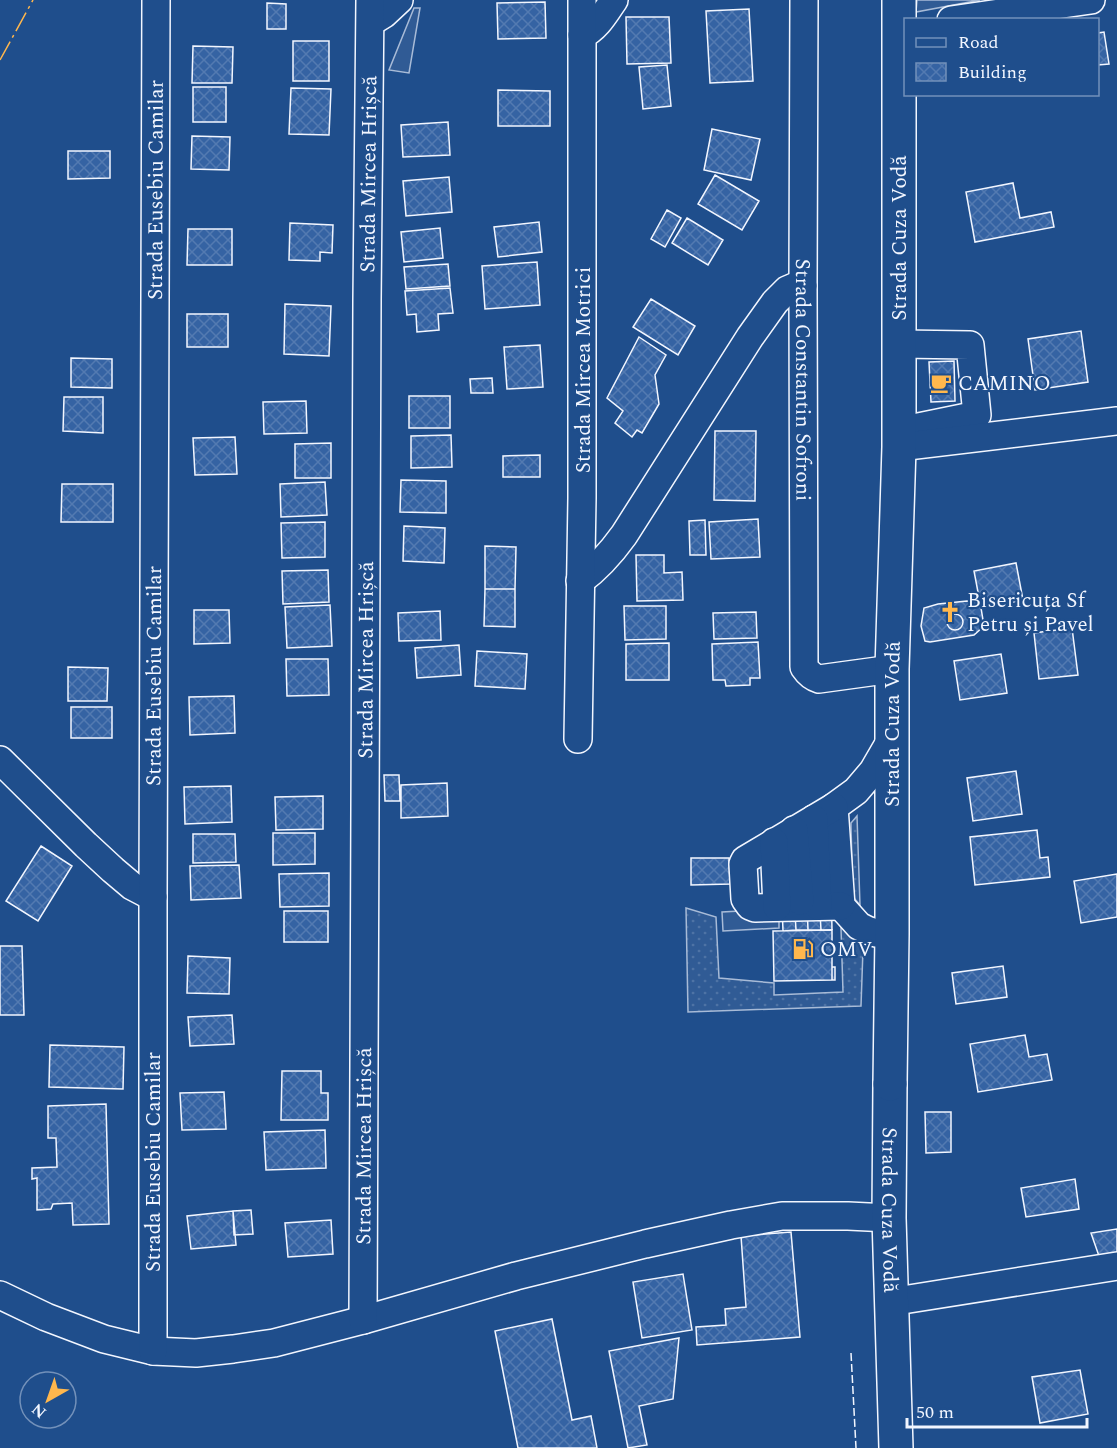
<svg xmlns="http://www.w3.org/2000/svg" width="1117" height="1448" font-family="Spectral,serif">
	<style>
		.grass { fill: url(#grass-dots); stroke: #a8bbd7; stroke-width: 1.5 }
		.pitch { fill: #305b95; stroke: #a8bbd7; stroke-width: 1.5 }
		.building { fill: url(#building-cross-hatch); stroke: #f2f6ff; stroke-width: 1.5 }
		.lines { fill: none; stroke-linecap: round; stroke-linejoin: round }
		.minor-casing { stroke: #f2f6ff; stroke-width: 30 }
		.major-casing { stroke: #f2f6ff; stroke-width: 36 }
		.highway-casing { stroke: #f2f6ff; stroke-width: 36 }
		.minor { stroke: #1f4e8c; stroke-width: 27 }
		.major { stroke: #1f4e8c; stroke-width: 33 }
		.highway { stroke: #1f4e8c; stroke-width: 33 }
		.fence { stroke: #f2f6ff; stroke-width: 1.5; stroke-dasharray: 8 3; stroke-linecap: butt }
		.power { stroke: #ffb74d; stroke-width: 1.5; stroke-dasharray: 21 4.5 3 4.5; stroke-linecap: butt }
		.labels { text-anchor: middle; stroke-width: 4.5; stroke-linejoin: round; paint-order: stroke }
		.street-label { font-size: 21px; fill: #f2f6ff; stroke: #1f4e8c }
		.poi-label { font-size: 21px; fill: #f2f6ff; stroke: #1f4e8c; text-anchor: start }
	</style>
	<defs>
		<pattern id="grass-dots" width="8" height="8" patternUnits="userSpaceOnUse" patternTransform="scale(1.5)"><rect width="8" height="8" fill="#305b95"/><path d="M2 2h.1M6 6h.1" fill="none" stroke="#4e73a5" stroke-width="1.8" stroke-linecap="round"/></pattern>
		<pattern id="building-cross-hatch" width="8" height="8" patternUnits="userSpaceOnUse" patternTransform="scale(1.5)"><rect width="8" height="8" fill="#3563a3"/><path d="M0 0l8 8M0 8l8-8" fill="none" stroke="#537ab1"/></pattern>
	</defs>
	<rect width="100%" height="100%" fill="#1f4e8c"/>
	<!-- grass -->
	<path class="grass" d="M857,816L860,905L853,897L851,827V823Z
		M686,908L716,917L719,978L774,983V995L843,992L841,928H849L861,941L863,949L861,1006L688,1012Z"/>
	<!-- pitch -->
	<path class="pitch" d="M917,0H980L916,12Z
		M414,8H420L409,73L389,70Z
		M779,909V928L723,931L722,912Z"/>
	<!-- building -->
	<path class="building" d="M545,2L546,38L498,39L497,3Z
		M267,3L286,4V29H267Z
		M749,9L753,81L710,83L706,11Z
		M626,17H669L671,63L627,64Z
		M1104,32L1109,64L1098,65V33Z
		M293,41H329V81H293Z
		M193,46L233,47L232,83H192Z
		M667,65L671,106L643,109L639,67Z
		M193,87H226V122H193Z
		M291,88L331,89L329,135L289,134Z
		M498,90L550,91V126H498Z
		M448,122L450,155L403,157L401,125Z
		M712,129L760,139L751,180L704,170Z
		M192,136L230,137L229,170L191,169Z
		M68,151H110V178L68,179Z
		M715,175L759,201L742,230L698,204Z
		M449,177L452,212L406,216L403,181Z
		M1013,183L1020,218L1051,212L1054,227L975,242L966,192Z
		M667,210L681,218L665,247L651,239Z
		M687,218L723,240L708,265L672,243Z
		M539,222L542,252L498,257L494,227Z
		M290,223L333,225L332,253L320,252V261L289,260Z
		M440,228L443,258L404,262L401,232Z
		M188,229H232V265H187Z
		M537,262L540,305L485,309L482,266Z
		M448,264L450,286L406,289L404,267Z
		M450,288L453,313L438,314L439,330L417,332L416,314L407,315L405,291Z
		M651,299L695,326L678,355L633,327Z
		M285,304L331,306L329,356L284,354Z
		M187,314H228V347H187Z
		M1081,331L1088,382L1035,390L1028,339Z
		M639,337L666,355L655,375L659,404L642,433L637,430L632,437L615,423L623,411L607,398Z
		M540,345L543,387L507,389L504,347Z
		M71,358L112,359V388L71,387Z
		M954,361L955,401L931,402L929,362Z
		M492,378L493,393H471L470,379Z
		M409,396H450V428H409Z
		M64,397H103V433L63,431Z
		M306,401L307,433L264,434L263,402Z
		M715,431H756L755,501L714,500Z
		M451,435L452,467L411,468V436Z
		M235,437L237,474L195,475L193,438Z
		M331,443V478H295V444Z
		M540,455V477H503V456Z
		M401,480L446,481V513L400,512Z
		M325,482L327,515L281,517L280,484Z
		M62,484H113V522H61Z
		M758,519L760,557L711,559L709,522Z
		M705,520L706,555H690L689,521Z
		M325,522V557L282,558L281,523Z
		M404,526L445,528L444,563L403,561Z
		M485,546L516,547L515,589H485Z
		M636,555H664V573L682,572L683,600L637,601Z
		M1016,563L1023,600L981,608L974,571Z
		M328,570L329,602L283,604L282,571Z
		M485,589H515V627L484,626Z
		M967,601L980,602L984,626L974,635L930,642L925,641L921,626L924,608L938,604Z
		M330,605L332,646L287,648L285,607Z
		M624,606H666V639L625,640Z
		M194,610H229L230,643L194,644Z
		M440,611L441,640L399,641L398,613Z
		M756,612L757,638L714,639L713,613Z
		M947 622a8 8 0 1 1 16 0a8 8 0 1 1-16 0Z
		M1072,628L1078,675L1039,679L1034,633Z
		M758,642L760,678H750V685L726,686L725,680H713L712,644Z
		M669,643V680H626V644Z
		M459,645L461,675L417,678L415,648Z
		M477,651L527,654L525,689L475,686Z
		M1001,654L1007,693L960,700L954,661Z
		M286,659H328L329,695L287,696Z
		M68,667L108,668L107,701H68Z
		M234,696L235,733L190,735L189,697Z
		M71,707H112V738H71Z
		M1016,771L1022,814L973,821L967,778Z
		M384,775H399L400,801H385Z
		M447,783L448,816L401,818V785Z
		M231,786L232,822L185,824L184,787Z
		M323,796V829L276,830L275,797Z
		M1037,830L1040,858L1048,857L1050,877L975,885L970,837Z
		M273,833H315V864L273,865Z
		M193,834H235L236,862L193,863Z
		M41,846L72,866L38,921L6,901Z
		M691,858H729L730,884L691,885Z
		M239,865L241,898L191,900L190,866Z
		M329,873V906L280,907L279,874Z
		M1117,874V917L1081,923L1074,881Z
		M806,879L808,930H796L793,880Z
		M806,879H818L821,930H808Z
		M818,879H831L832,930H821Z
		M793,880L796,930L783,931L781,881Z
		M284,911H328V942H284Z
		M832,930V980L774,981L773,931Z
		M0,946H22L24,1015H0Z
		M188,956L230,958L229,994L187,993Z
		M1003,966L1007,997L956,1004L952,973Z
		M832,967H835V980H832Z
		M232,1015L234,1044L190,1046L188,1017Z
		M1025,1035L1029,1057L1047,1054L1052,1080L978,1092L970,1044Z
		M50,1045L124,1047L123,1089L49,1087Z
		M282,1071H321V1093H328V1120H281Z
		M224,1092L226,1129L182,1130L180,1093Z
		M106,1104L109,1224L73,1225L72,1203L53,1204L51,1209L37,1210V1178L32,1179V1168L57,1167L56,1138H48V1106Z
		M925,1112H951V1152L926,1153Z
		M325,1130L326,1168L266,1170L264,1132Z
		M1075,1179L1079,1209L1026,1217L1021,1188Z
		M251,1210L253,1234L234,1235L233,1211Z
		M233,1211L236,1245L191,1249L187,1216Z
		M331,1220L333,1254L288,1257L285,1223Z
		M1117,1229V1256L1100,1259L1091,1233Z
		M791,1232L800,1337L697,1345L696,1327L726,1325L725,1309L746,1307L741,1236Z
		M683,1274L692,1330L642,1338L633,1282Z
		M552,1319L572,1420L591,1416L597,1448H518L495,1331Z
		M679,1338L673,1399L639,1406L647,1445L628,1448L609,1351Z
		M1080,1370L1088,1414L1040,1423L1032,1377Z"/>
	<g class="lines">
		<defs>
			<g id="minor">
				<path id="s1" d="M804,0L803,286L804,667C808,673 812,677 819,679L892,669"/>
				<path d="M951,20L1091,0"/>
				<path d="M371,22L384,14L399,0"/>
				<path d="M582,35C597,28 605,13 614,0"/>
				<path d="M899,431L977,415L970,345L900,344"/>
				<path d="M899,447L1117,421"/>
				<path d="M580,581C598,568 611,553 624,535L750,337L775,302L787,290L794,287L803,286"/>
				<path d="M578,739L582,498V0"/>
				<path d="M891,740L873,771L856,791L834,807L841,906L859,926L867,930L876,933L892,934"/>
				<path d="M0,760L86,845L113,870L132,886L153,897"/>
				<path d="M834,807L745,860L743,864L745,899L750,906L755,908L841,906"/>
				<path d="M814,819L818,906"/>
				<path d="M794,830L800,901"/>
				<path d="M774,842L777,907"/>
				<path d="M0,1295L46,1317L104,1339L153,1351L196,1353L233,1349L274,1343L363,1320L516,1276L645,1244L731,1225L782,1216H848L889,1218"/>
				<path d="M890,1302L1117,1266"/>
				<path id="s2" d="M363,1320L367,301L370,0"/>
				<path id="s3" d="M153,1351V897L156,0"/>
			</g>
			<g id="major">
				<path id="s4" d="M890,1084L889,1218L896,1448"/>
			</g>
			<g id="highway">
				<path id="s5" d="M890,1084L892,934V669L899,447V0"/>
			</g>
		</defs>
		<!-- minor casing -->
		<use href="#minor" class="minor-casing"/>
		<!-- major casing -->
		<use href="#major" class="major-casing"/>
		<!-- highway casing -->
		<use href="#highway" class="highway-casing"/>
		<!-- minor -->
		<use href="#minor" class="minor"/>
		<!-- major -->
		<use href="#major" class="major"/>
		<!-- highway -->
		<use href="#highway" class="highway"/>
		<!-- fence -->
		<path class="fence" d="M851,1353L856,1448"/>
		<!-- power -->
		<path class="power" d="M0,60L33,0"/>
	</g>
	<!-- icons -->
	<defs>
		<symbol id="cafe-bare" viewBox="-9 -9 18 18"><path d="M-5.5-4.5H6V0H3Q3 3.5 0 3.5H-2.5Q-5.5 3.5-5.5 0ZM3-3.2v2h1.7v-2ZM-6 4.5H4V6H-6Z" fill="#ffb74d" stroke="#1f4e8c" stroke-width="2.5" paint-order="stroke"/></symbol>
		<symbol id="church-bare" viewBox="-9 -9 18 18"><path d="M-1.2-6h2.4v3.5h3.3v2.4h-3.3V6h-2.4V-.1h-3.3v-2.4h3.3Z" fill="#ffb74d" stroke="#1f4e8c" stroke-width="2.5" paint-order="stroke"/></symbol>
		<symbol id="fuel-bare" viewBox="-9 -9 18 18"><path d="M-5.5-6h7V0h2V4h1.3V-2.5L3-4.5l.8-.8L6-3V5H2.5V1h-1V6h-7ZM-4.2-4.7v3.2H.2V-4.7Z" fill="#ffb74d" stroke="#1f4e8c" stroke-width="2.5" paint-order="stroke"/></symbol>
	</defs>
	<g fill-rule="evenodd">
		<use href="#cafe-bare" x="926" y="368" width="30" height="30"/>
		<use href="#church-bare" x="935" y="597" width="30" height="30"/>
		<use href="#fuel-bare" x="788" y="934" width="30" height="30"/>
	</g>
	<g class="labels">
		<!-- street labels -->
		<g class="street-label">
			<text dy="7" stroke="none"><textPath href="#s2" startOffset="1146">Strada Mircea Hrișcă</textPath></text>
			<text dy="7" stroke="none"><textPath href="#s3" startOffset="1161">Strada Eusebiu Camilar</textPath></text>
			<text transform="translate(899 238) rotate(-90)" y="7">Strada Cuza Vodă</text>
			<text transform="translate(583 370) rotate(-90)" y="7">Strada Mircea Motrici</text>
			<text dy="7" stroke="none"><textPath href="#s1" startOffset="380">Strada Constantin Sofroni</textPath></text>
			<text dy="7" stroke="none"><textPath href="#s2" startOffset="660">Strada Mircea Hrișcă</textPath></text>
			<text dy="7" stroke="none"><textPath href="#s3" startOffset="675">Strada Eusebiu Camilar</textPath></text>
			<text dy="7" stroke="none"><textPath href="#s5" startOffset="360">Strada Cuza Vodă</textPath></text>
			<text dy="7" stroke="none"><textPath href="#s2" startOffset="174">Strada Mircea Hrișcă</textPath></text>
			<text transform="translate(153 1162) rotate(-90)" y="7">Strada Eusebiu Camilar</text>
			<text dy="7" stroke="none"><textPath href="#s4" startOffset="126">Strada Cuza Vodă</textPath></text>
		</g>
		<!-- poi labels -->
		<g class="poi-label">
			<text x="958" y="390">CAMINO</text>
			<text x="967" y="607">Bisericuța Sf<tspan x="967" dy="24">Petru și Pavel</tspan></text>
			<text x="820" y="956">OMV</text>
		</g>
	</g>
	<!-- legend -->
	<rect x="904" y="18" width="195" height="78" fill="#1f4e8c" stroke="#7391ba" stroke-width="1.5"/>
	<rect x="916" y="38" width="30" height="9" fill="#1f4e8c" stroke="#7391ba" stroke-width="1.5"/>
	<text x="958" y="48" font-size="18" fill="#f2f6ff">Road</text>
	<rect x="916" y="63" width="30" height="18" fill="url(#building-cross-hatch)" stroke="#7391ba" stroke-width="1.5"/>
	<text x="958" y="78" font-size="18" fill="#f2f6ff">Building</text>
	<!-- north arrow -->
	<g transform="translate(48 1400) rotate(220)"><circle r="28" fill="#1f4e8c" stroke="#7391ba" stroke-width="1.5"/>
	<path d="M0-4.5L10 22L0 15L-10 22Z" fill="#ffb74d"/>
	<text y="-9" font-size="16" font-weight="bold" text-anchor="middle" fill="#f2f6ff">N</text>
	</g>
	<!-- scale -->
	<path d="M907 1418v9h180v-9" fill="none" stroke="#f2f6ff" stroke-width="3"/>
	<text x="916" y="1418" font-size="18" fill="#f2f6ff" stroke="#1f4e8c" stroke-width="4.5" paint-order="stroke">50 m</text>
</svg>
